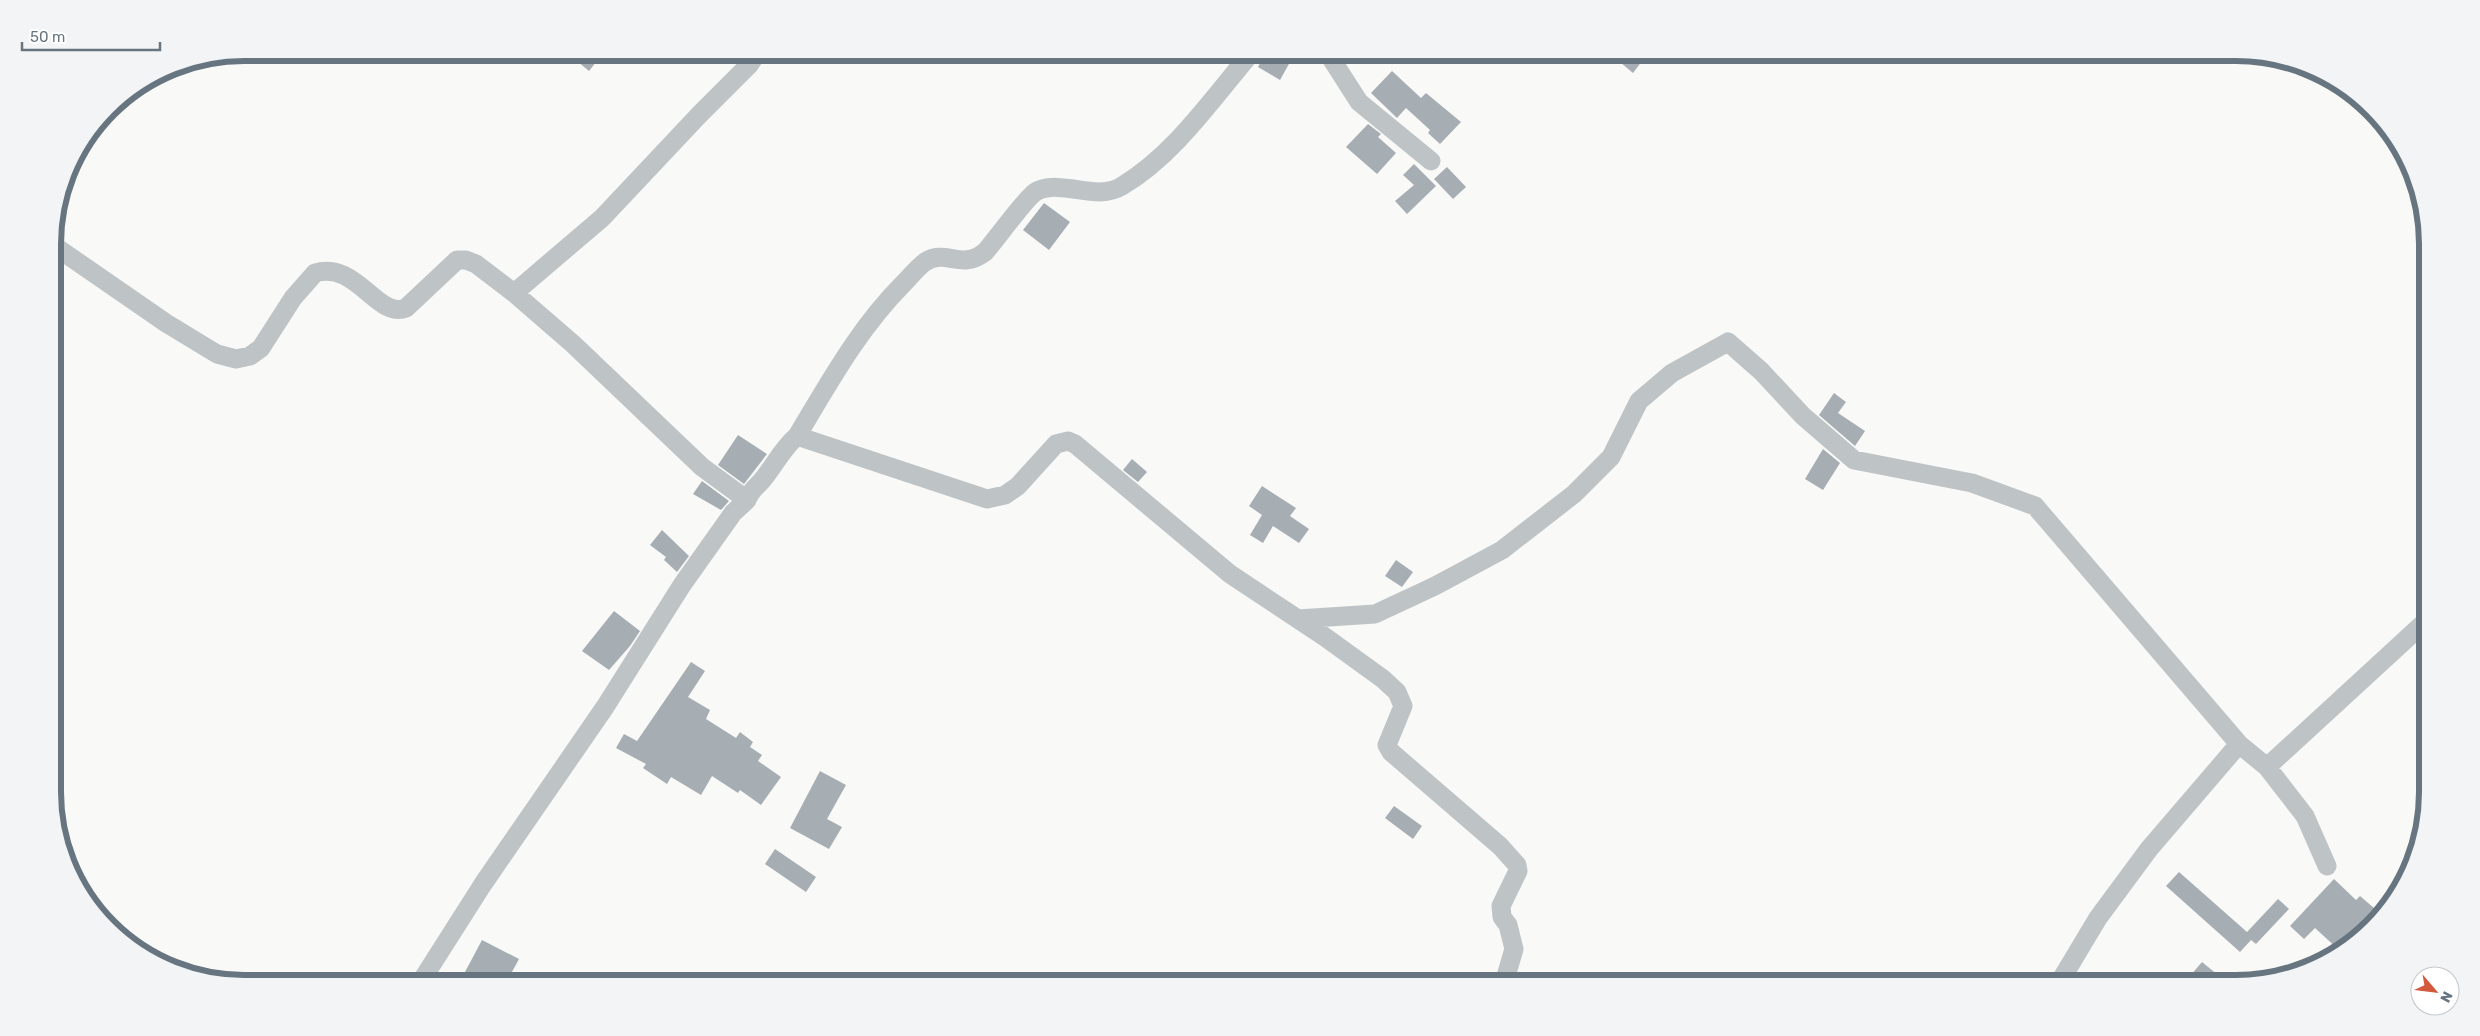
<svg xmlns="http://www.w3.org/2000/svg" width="2480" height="1036" font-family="Rubik,sans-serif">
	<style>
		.building { fill: #a6aeb3 }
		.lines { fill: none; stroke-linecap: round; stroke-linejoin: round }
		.street { stroke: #bec3c6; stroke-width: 19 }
		.rim { fill: none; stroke: #66757f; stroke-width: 6 }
	</style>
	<rect width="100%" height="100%" fill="#f9f9f7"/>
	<!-- building -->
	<path class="building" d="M566,52H604L589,71Z
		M1266,52H1275L1290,62L1280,80L1258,67Z
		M1608,52H1649L1633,73Z
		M1392,71L1421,98L1426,93L1461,122L1440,144L1428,133L1430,130L1406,108L1397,118L1371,93Z
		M1368,124L1381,134L1378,137L1396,153L1377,174L1346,147Z
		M1414,164L1436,186L1407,214L1395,201L1414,185L1403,175Z
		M1447,167L1466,187L1453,199L1434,179Z
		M1044,203L1070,222L1049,250L1023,230Z
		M1834,393L1846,402L1838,413L1865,431L1855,446L1819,415Z
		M738,435L767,454L744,484L718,465Z
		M1823,449L1840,463L1823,490L1805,479Z
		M1132,459L1147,472L1138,482L1123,470Z
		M702,481L729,501L721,510L693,494Z
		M1262,486L1296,508L1290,516L1309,529L1299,543L1273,526L1263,543L1250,535L1262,515L1249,506Z
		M662,530L689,556L677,572L664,560L666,557L650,545Z
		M1396,560L1413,572L1402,587L1385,576Z
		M614,611L640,631L630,646L609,670L582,651Z
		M691,662L705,671L688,697L710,710L706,719L736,738L740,732L753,742L750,747L762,755L758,761L781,777L761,805L740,790L738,793L712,776L701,795L671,777L667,784L643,768L646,764L616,748L624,734L637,741Z
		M820,771L846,785L827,819L842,827L829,849L790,828Z
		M1394,806L1422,826L1413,839L1385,818Z
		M775,849L816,877L806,892L765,864Z
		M2179,872L2247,932L2278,899L2289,909L2256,944L2251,940L2240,952L2166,886Z
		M2334,879L2356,900L2360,896L2374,908L2349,936L2355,942L2340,951L2315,928L2304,939L2290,926Z
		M482,940L519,959L506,983H486L465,972Z
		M2202,962L2218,975L2211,983H2184Z"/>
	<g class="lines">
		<!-- street -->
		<path class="street" d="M1327,52L1359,102L1431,161
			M53,245L166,323L217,354L236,359L250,356L261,348L293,298L315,273C356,260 378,320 406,308L457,260H466L476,264L514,293L573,344L702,467L747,500C751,489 758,486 764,478C775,464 783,448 797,436L987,499L1005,495L1018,486L1056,444L1068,441L1075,444L1230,574L1325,637L1383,679L1397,692L1403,706L1387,745L1391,752L1500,846L1517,865L1518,871L1501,906L1502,917L1508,925L1514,949L1504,983
			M514,293L602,218L699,115L749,65L758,52
			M797,436C829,383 859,328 903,284C910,277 917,268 925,262C946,248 961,271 985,252C995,241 1027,196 1037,191C1064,179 1096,202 1122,186C1175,154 1212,99 1252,52
			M1298,619L1375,614L1435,586L1502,550L1574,494L1611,457L1639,401L1672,373L1728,342L1761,371L1803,416L1854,460L1972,483L2035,506L2239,744
			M2267,767L2305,816L2327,866
			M420,983L483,884L605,707L682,585L733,513L747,500
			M2059,983L2098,918L2149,849L2239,744L2267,767L2427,620"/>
	</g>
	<!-- crop -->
	<path d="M0 0H2480V1036H0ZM244 61H2236A183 183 0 0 1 2419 244V792A183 183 0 0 1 2236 975H244A183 183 0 0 1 61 792V244A183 183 0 0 1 244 61Z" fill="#f3f4f5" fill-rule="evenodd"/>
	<path class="rim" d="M244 61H2236A183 183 0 0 1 2419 244V792A183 183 0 0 1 2236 975H244A183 183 0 0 1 61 792V244A183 183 0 0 1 244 61Z"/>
	<!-- north arrow -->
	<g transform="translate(2435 991) rotate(118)"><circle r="24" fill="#ffffff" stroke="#c2c8cc"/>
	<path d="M0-4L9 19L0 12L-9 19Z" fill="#d35b3d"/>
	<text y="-8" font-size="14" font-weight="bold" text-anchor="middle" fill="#66757f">N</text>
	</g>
	<!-- scale -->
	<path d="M22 42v8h138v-8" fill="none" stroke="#66757f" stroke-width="2.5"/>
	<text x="30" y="42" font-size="15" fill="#66757f" stroke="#ffffff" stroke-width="4" paint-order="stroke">50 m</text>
</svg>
